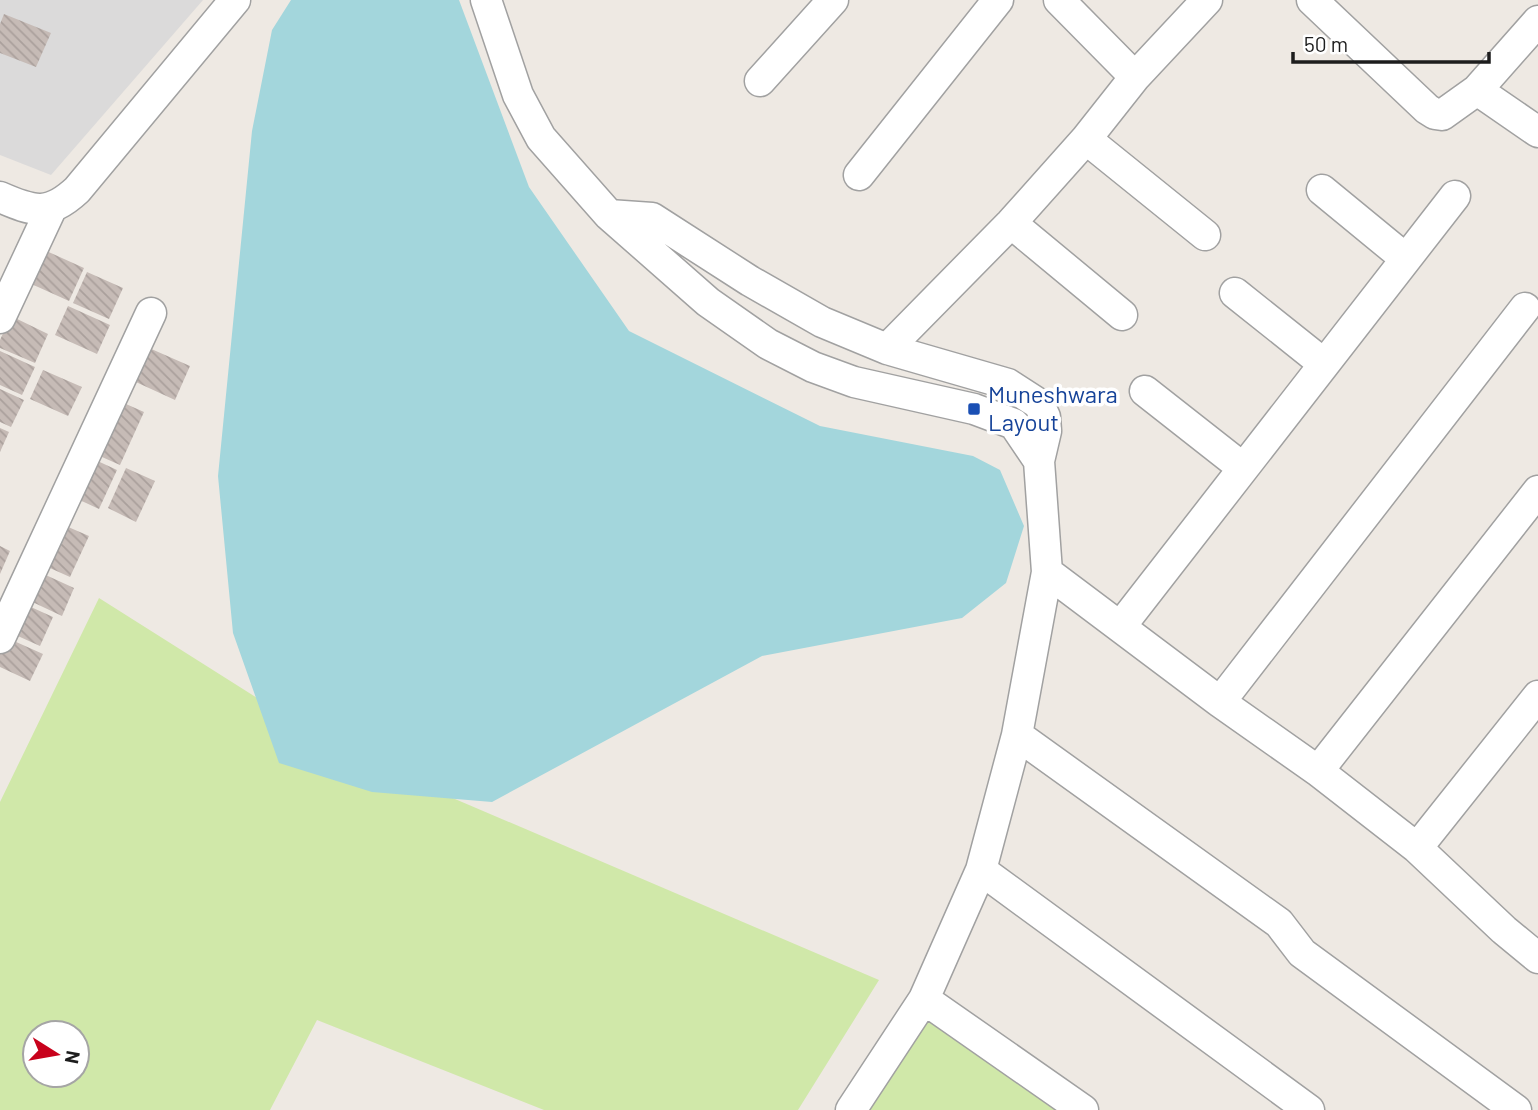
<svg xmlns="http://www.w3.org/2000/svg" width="1538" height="1110" font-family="Barlow,sans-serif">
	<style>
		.residential { fill: #dbdada }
		.grass { fill: #d0e8a9; fill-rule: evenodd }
		.water { fill: #a3d6dc }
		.building { fill: url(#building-back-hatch) }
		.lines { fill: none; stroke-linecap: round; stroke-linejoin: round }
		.minor-casing { stroke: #a1a1a1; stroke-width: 33 }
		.minor { stroke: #fff; stroke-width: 30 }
		.transit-dot { fill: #1a4fb4; stroke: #fff; stroke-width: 2.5 }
		.labels { text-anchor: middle; stroke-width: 7; stroke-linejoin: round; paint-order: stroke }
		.transit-label { font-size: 24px; fill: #164399; stroke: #fff; text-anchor: start }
	</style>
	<defs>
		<pattern id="building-back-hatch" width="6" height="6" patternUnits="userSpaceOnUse" patternTransform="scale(1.75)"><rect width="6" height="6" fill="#c6bbb6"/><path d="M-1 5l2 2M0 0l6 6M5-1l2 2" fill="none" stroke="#aaa09c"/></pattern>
	</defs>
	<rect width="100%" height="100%" fill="#eee9e3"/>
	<!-- residential -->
	<path class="residential" d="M0,0H203L51,175L0,155Z"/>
	<!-- grass -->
	<path class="grass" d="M99,598L338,749L879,980L798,1110H544L317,1020L270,1110H0V802ZM35,1033H77V1075H35Z
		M927,1009L1070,1110H869Z"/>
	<!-- water -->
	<path class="water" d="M291,0H459L529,187L629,331L820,426L973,456L1000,470L1024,526L1006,583L962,618L762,656L492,802L372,792L279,763L233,633L218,476L252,131L272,30Z"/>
	<!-- building -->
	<path class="building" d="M4,14L51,33L36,67L0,53V24Z
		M42,249L84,268L69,301L27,282Z
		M87,272L123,288L109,319L73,303Z
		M68,306L110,325L97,354L55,335Z
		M11,316L48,334L35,363L0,348V340Z
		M140,344L190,366L175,400L125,377Z
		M0,351L35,367L22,395L0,385Z
		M43,370L82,387L68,416L30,399Z
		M0,389L24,400L11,427L0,422Z
		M117,400L144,412L120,465L93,453Z
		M0,428L9,432L0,452Z
		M89,457L117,470L99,509L71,496Z
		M126,468L155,481L136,522L108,508Z
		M59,523L89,536L70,577L41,564Z
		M0,546L10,551L0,574Z
		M37,571L74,588L62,616L24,598Z
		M22,603L53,617L40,646L9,632Z
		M5,637L43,654L30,681L0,667V647Z"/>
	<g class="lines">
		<defs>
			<path id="minor" d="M486,0L518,95L541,138L609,215L708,302L768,344L813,367L854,382L974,409L1014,424L1039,461L1047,572L1017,735L981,870L924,999L851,1110
				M1059,0L1135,77
				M1312,0L1427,109L1435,114L1442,115L1477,90L1538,21
				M760,81L833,0
				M1477,90L1538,132
				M1086,139L1205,235
				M859,175L998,0
				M1322,190L1406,259
				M0,197C34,212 49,216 77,190L235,0
				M609,215L652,218L750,281L822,322L887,349
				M1011,223L1122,315
				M1235,293L1324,364
				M0,318L51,209
				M1145,391L1243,468
				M1039,461L1046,431L1045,417L1039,404L1008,384L887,349L1011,223L1086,139L1135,77L1207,0
				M1047,572L1220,702L1318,771L1417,848L1504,930L1538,958
				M1120,627L1455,196
				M0,638L151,313
				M1220,702L1525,308
				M1017,735L1279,923L1302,953L1516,1110
				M1318,771L1538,491
				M1417,848L1538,696
				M981,870L1309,1110
				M924,999L1083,1110"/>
		</defs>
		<!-- minor casing -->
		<use href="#minor" class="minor-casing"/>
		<!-- minor -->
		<use href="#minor" class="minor"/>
	</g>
	<!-- markers -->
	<rect class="transit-dot" x="967" y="402" width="14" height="14" rx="3.5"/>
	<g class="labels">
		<!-- transit labels -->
		<g class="transit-label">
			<text x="988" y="403">Muneshwara<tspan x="988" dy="28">Layout</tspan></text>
		</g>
	</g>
	<!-- north arrow -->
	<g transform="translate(56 1054) rotate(101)"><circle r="33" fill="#ffffff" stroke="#a5a5a5" stroke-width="2"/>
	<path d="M0-5L12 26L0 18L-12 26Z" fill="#c8021c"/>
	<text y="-10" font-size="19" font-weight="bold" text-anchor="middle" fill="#1d1d1d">N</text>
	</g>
	<!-- scale -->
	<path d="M1293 52v10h196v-10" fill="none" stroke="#1d1d1d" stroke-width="3.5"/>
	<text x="1304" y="52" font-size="21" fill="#1d1d1d" stroke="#ffffff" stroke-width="5" paint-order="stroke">50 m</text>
</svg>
